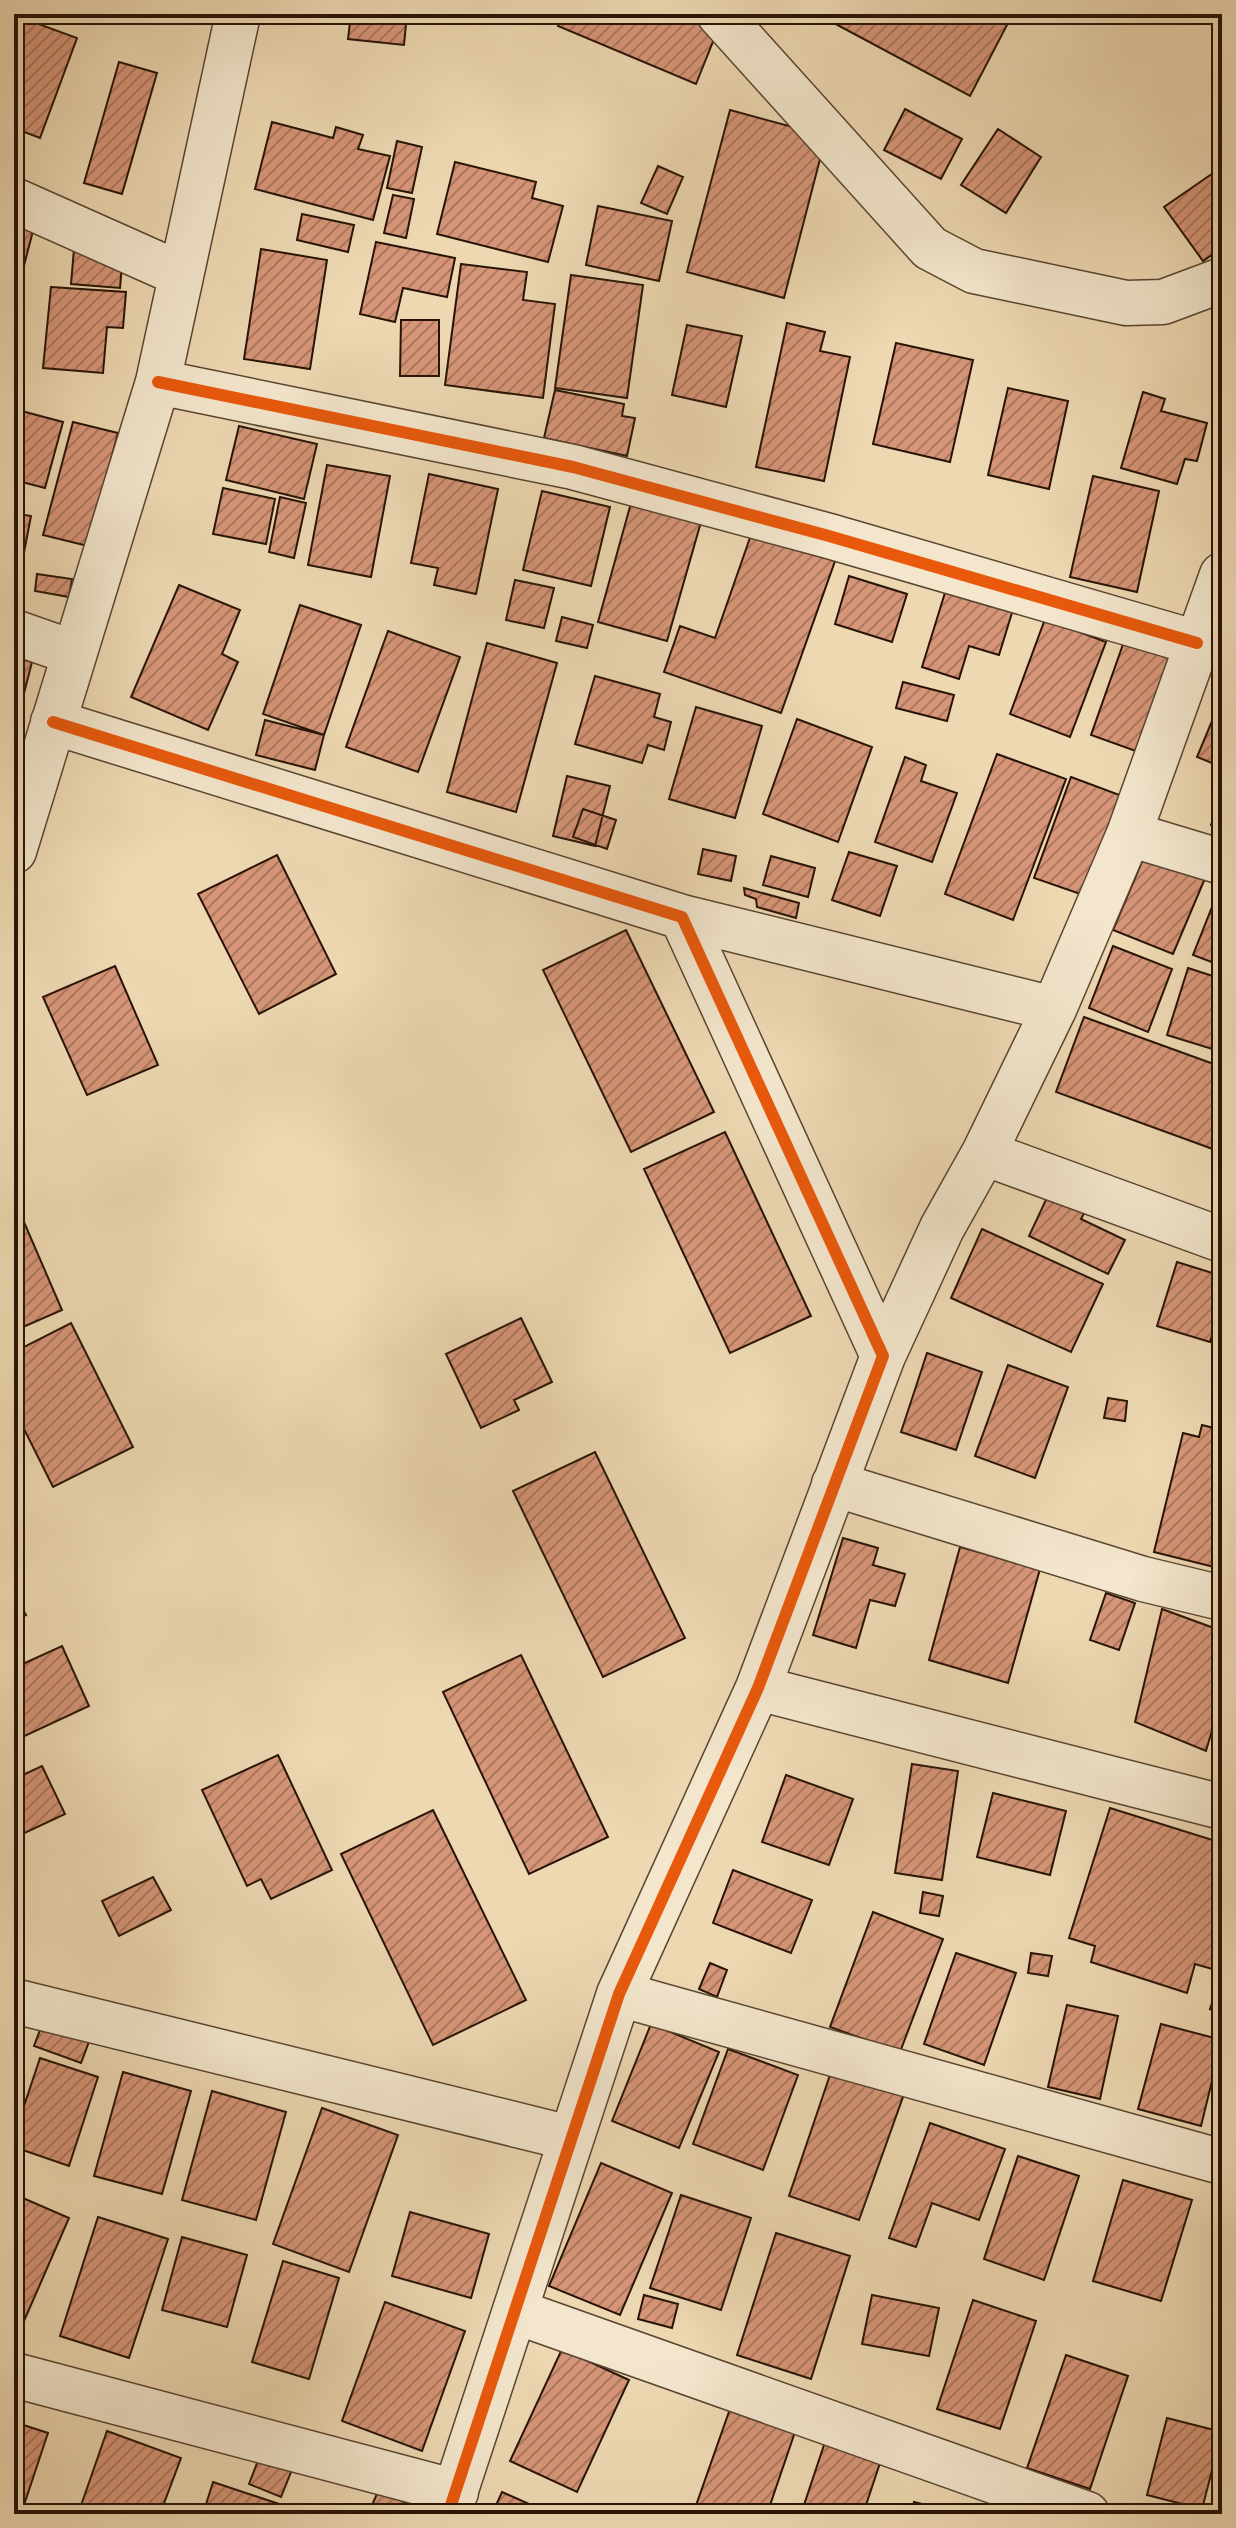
<svg xmlns="http://www.w3.org/2000/svg" width="1236" height="2528" font-family="'IM FELL Double Pica',serif">
	<style>
		.building { fill: url(#building-hatch); stroke: #281406; stroke-width: 2 }
		.lines { fill: none; stroke-linecap: round; stroke-linejoin: round }
		.minor-casing { stroke: #594531; stroke-width: 47 }
		.minor { stroke: #f3e6cd; stroke-width: 44 }
		.cycleway-casing { stroke: #f3e6cd; stroke-width: 17 }
		.cycleway { stroke: #e8590c; stroke-width: 12 }
	</style>
	<defs>
		<pattern id="building-hatch" width="6" height="6" patternUnits="userSpaceOnUse" patternTransform="scale(2)"><rect width="6" height="6" fill="#d69578"/><path d="M-1 1l2-2M0 6l6-6M5 7l2-2" fill="none" stroke="#ae7860"/></pattern>
	</defs>
	<rect width="100%" height="100%" fill="#edd8b2"/>
	<filter id="stains"><feTurbulence type="fractalNoise" baseFrequency=".0025" numOctaves="4"/><feColorMatrix values="0 0 0 0 .2 0 0 0 0 .09 0 0 0 0 .02 0 0 0 .5 -.17"/></filter>
	<radialGradient id="worn" r=".72"><stop offset=".6" stop-color="#630" stop-opacity="0"/><stop offset="1" stop-color="#630" stop-opacity=".3"/></radialGradient>
	<!-- building -->
	<path class="building" d="M351,14H407L404,45L348,39Z
		M563,14H697L720,24L696,84L558,26Z
		M817,14H985L1007,25L970,96Z
		M14,15L77,38L40,138L14,128Z
		M119,62L157,73L122,194L84,183Z
		M905,109L962,139L941,179L884,150Z
		M730,110L826,136L784,298L687,272Z
		M272,122L333,138L336,127L363,135L358,149L390,156L373,220L255,189Z
		M998,129L1041,157L1006,213L961,185Z
		M397,141L422,147L412,193L387,188Z
		M455,162L536,182L532,198L563,206L548,262L437,234Z
		M658,166L683,177L667,214L641,203Z
		M1222,167V248L1203,261L1164,207Z
		M393,195L414,199L406,238L384,233Z
		M598,206L672,221L659,281L586,265Z
		M302,214L354,225L348,252L297,240Z
		M14,222L34,227L14,304Z
		M376,242L455,258L447,297L403,288L395,322L360,314Z
		M74,249L123,253L120,288L71,284Z
		M261,249L327,260L310,369L244,359Z
		M461,264L527,272L523,300L555,304L543,398L445,385Z
		M571,275L643,285L627,398L555,388Z
		M51,287L126,292L123,328L107,327L103,373L43,368Z
		M401,320H439V376H400Z
		M787,323L825,332L820,351L850,357L824,481L756,467Z
		M687,325L742,336L726,407L672,395Z
		M896,343L973,360L950,462L873,444Z
		M1008,388L1068,401L1049,489L988,475Z
		M555,390L624,404L622,416L635,418L627,456L544,438Z
		M1143,392L1165,399L1161,411L1207,423L1197,461L1185,459L1177,484L1121,468Z
		M14,409L63,422L45,488L14,480Z
		M73,422L118,433L88,546L43,535Z
		M239,426L317,444L304,499L226,480Z
		M327,465L390,476L371,577L308,565Z
		M429,474L498,489L476,594L434,585L438,568L411,563Z
		M1093,476L1159,491L1137,592L1070,577Z
		M223,488L275,499L266,544L213,534Z
		M542,491L610,507L591,586L523,570Z
		M14,492L24,493L19,514L31,516L21,568L14,566Z
		M280,497L306,503L294,558L269,552Z
		M631,503L701,522L667,641L598,622Z
		M752,532L835,561L781,713L664,672L680,626L715,638Z
		M37,574L72,579L69,597L35,591Z
		M849,576L907,594L892,642L835,624Z
		M515,580L554,588L544,628L506,620Z
		M948,583L1015,603L999,655L969,646L959,679L922,667Z
		M179,585L240,610L222,654L238,662L208,730L131,697Z
		M300,605L361,625L324,735L263,714Z
		M562,617L593,625L587,648L556,641Z
		M1045,619L1106,642L1070,737L1010,714Z
		M388,631L460,657L418,772L346,747Z
		M1127,633L1180,651L1144,754L1091,735Z
		M487,643L557,663L516,812L447,792Z
		M14,657L32,662L17,721L14,720Z
		M595,676L660,694L654,717L671,722L664,750L648,745L642,763L575,744Z
		M903,682L954,695L947,721L896,708Z
		M1222,697V767L1197,757Z
		M696,707L762,726L735,818L669,799Z
		M797,719L872,747L838,842L763,814Z
		M265,720L324,735L315,770L256,755Z
		M997,754L1066,779L1013,920L945,894Z
		M905,757L926,765L921,781L957,793L932,862L875,842Z
		M567,776L610,786L595,846L553,836Z
		M1071,777L1125,797L1089,897L1034,878Z
		M1222,798V829L1211,825Z
		M583,809L616,820L607,849L573,837Z
		M703,849L736,856L731,881L698,874Z
		M849,852L897,866L880,916L832,900Z
		M1146,852L1206,876L1173,954L1113,930Z
		M277,855L336,974L259,1014L198,894Z
		M771,856L815,868L808,897L763,885Z
		M1220,887L1222,888V966L1193,955Z
		M744,888L799,903L796,918L757,907L756,899L745,895Z
		M626,930L714,1112L631,1152L543,970Z
		M1113,946L1172,969L1148,1032L1089,1008Z
		M115,966L158,1065L87,1095L43,997Z
		M1188,968L1222,979L1218,1003L1222,1005V1052L1167,1035Z
		M1084,1017L1222,1067L1221,1152L1056,1092Z
		M725,1132L811,1316L730,1353L644,1169Z
		M1051,1189L1088,1206L1081,1219L1125,1240L1108,1274L1029,1236Z
		M14,1199L62,1310L14,1331Z
		M982,1229L1103,1284L1071,1352L951,1298Z
		M1177,1262L1222,1276V1303L1210,1342L1157,1326Z
		M521,1318L552,1382L514,1400L519,1410L481,1428L446,1354Z
		M71,1323L133,1447L53,1487L14,1409V1352Z
		M927,1353L982,1372L956,1450L901,1432Z
		M1008,1365L1068,1387L1035,1478L975,1456Z
		M1108,1398L1127,1401L1125,1421L1104,1418Z
		M1202,1425L1222,1430V1569L1154,1552L1183,1433L1199,1437Z
		M595,1452L685,1638L603,1677L513,1491Z
		M843,1538L878,1548L873,1565L905,1574L895,1606L870,1600L856,1648L813,1635Z
		M960,1547L1040,1569L1008,1683L929,1660Z
		M14,1593L26,1615L14,1621Z
		M1106,1593L1135,1603L1119,1650L1090,1640Z
		M1162,1609L1222,1631V1696L1206,1751L1135,1722Z
		M62,1646L89,1706L16,1740L14,1668Z
		M521,1655L608,1837L529,1874L443,1692Z
		M278,1755L332,1870L271,1899L261,1879L247,1886L202,1790Z
		M912,1764L958,1771L942,1880L895,1873Z
		M42,1766L65,1814L14,1838V1779Z
		M786,1775L853,1799L829,1865L762,1842Z
		M993,1793L1066,1811L1050,1875L977,1857Z
		M1110,1808L1222,1843V1952L1216,1970L1195,1964L1187,1993L1091,1962L1095,1946L1069,1938Z
		M433,1810L526,2000L433,2045L341,1854Z
		M733,1870L812,1900L791,1953L713,1923Z
		M153,1877L171,1910L119,1936L102,1901Z
		M923,1892L943,1896L939,1916L920,1913Z
		M873,1912L943,1939L900,2052L830,2027Z
		M956,1953L1016,1973L984,2065L924,2044Z
		M1031,1953L1052,1956L1048,1976L1028,1973Z
		M710,1963L727,1970L717,1997L699,1989Z
		M1222,1973V2013L1210,2009Z
		M1067,2005L1118,2016L1100,2099L1048,2087Z
		M43,2022L90,2039L81,2063L34,2046Z
		M651,2024L719,2052L679,2148L612,2121Z
		M1161,2024L1222,2040L1201,2126L1138,2109Z
		M728,2049L798,2075L763,2170L693,2144Z
		M40,2058L98,2077L69,2166L14,2147V2136Z
		M832,2069L904,2094L859,2220L789,2196Z
		M123,2072L191,2091L162,2194L94,2176Z
		M212,2091L286,2112L256,2220L182,2200Z
		M322,2108L398,2135L349,2272L273,2244Z
		M930,2123L1005,2149L979,2220L932,2203L916,2247L889,2238Z
		M1018,2156L1079,2176L1044,2280L984,2259Z
		M601,2163L672,2193L620,2315L549,2286Z
		M1123,2180L1192,2200L1161,2301L1093,2281Z
		M16,2195L69,2218L24,2321L14,2317Z
		M681,2195L751,2218L721,2310L650,2288Z
		M410,2212L489,2234L471,2298L392,2276Z
		M98,2217L168,2239L129,2358L60,2336Z
		M776,2233L850,2256L811,2379L737,2355Z
		M182,2237L247,2255L227,2327L162,2310Z
		M283,2261L339,2278L309,2379L252,2362Z
		M644,2295L678,2304L672,2328L638,2319Z
		M872,2295L939,2308L929,2356L862,2344Z
		M973,2300L1036,2321L1000,2429L937,2409Z
		M385,2302L465,2331L422,2451L342,2421Z
		M562,2349L629,2380L577,2492L510,2461Z
		M1066,2355L1128,2376L1090,2489L1027,2468Z
		M731,2406L796,2429L767,2514H693Z
		M1167,2418L1222,2432L1202,2509L1147,2495Z
		M14,2422L48,2433L21,2514H14Z
		M107,2431L181,2458L160,2514H78Z
		M827,2436L883,2454L863,2514H801Z
		M262,2450L295,2462L281,2497L249,2484Z
		M213,2482L282,2505L279,2514H203Z
		M380,2487L406,2499L399,2514H368Z
		M502,2492L545,2511L544,2514H492Z
		M914,2502L962,2514H911Z"/>
	<g class="lines">
		<defs>
			<path id="minor" d="M719,14L930,248L974,271L1126,303L1163,302L1222,280
				M14,200L180,274
				M158,382L573,467L829,536L1197,643
				M14,632L74,653
				M53,722L682,917L883,1356L758,1688L619,1994L448,2514
				M1129,834L1222,862
				M14,851L158,382L238,14
				M682,917L1054,1009
				M984,1153L1222,1240
				M883,1356L942,1228L984,1153L1054,1009L1129,834L1222,575
				M834,1484L1143,1579L1222,1598
				M758,1688L1222,1807
				M619,1994L1222,2162
				M14,2001L570,2138
				M517,2312L1087,2514
				M14,2375L456,2492"/>
		</defs>
		<!-- minor casing -->
		<use href="#minor" class="minor-casing"/>
		<!-- minor -->
		<use href="#minor" class="minor"/>
		<defs>
			<path id="cycleway" d="M158,382L573,467L829,536L1197,643
				M53,722L682,917L883,1356L758,1688L619,1994L448,2514"/>
		</defs>
		<!-- cycleway casing -->
		<use href="#cycleway" class="cycleway-casing"/>
		<!-- cycleway -->
		<use href="#cycleway" class="cycleway"/>
	</g>
	<!-- margin -->
	<rect width="1236" height="2528" fill="none" stroke="#edd8b2" stroke-width="48"/>
	<rect x="16" y="16" width="1204" height="2496" fill="none" stroke="#281406" stroke-width="4"/>
	<rect x="24" y="24" width="1188" height="2480" fill="none" stroke="#281406" stroke-width="2"/>
	<rect width="100%" height="100%" filter="url(#stains)"/>
	<rect width="100%" height="100%" fill="url(#worn)"/>
</svg>
